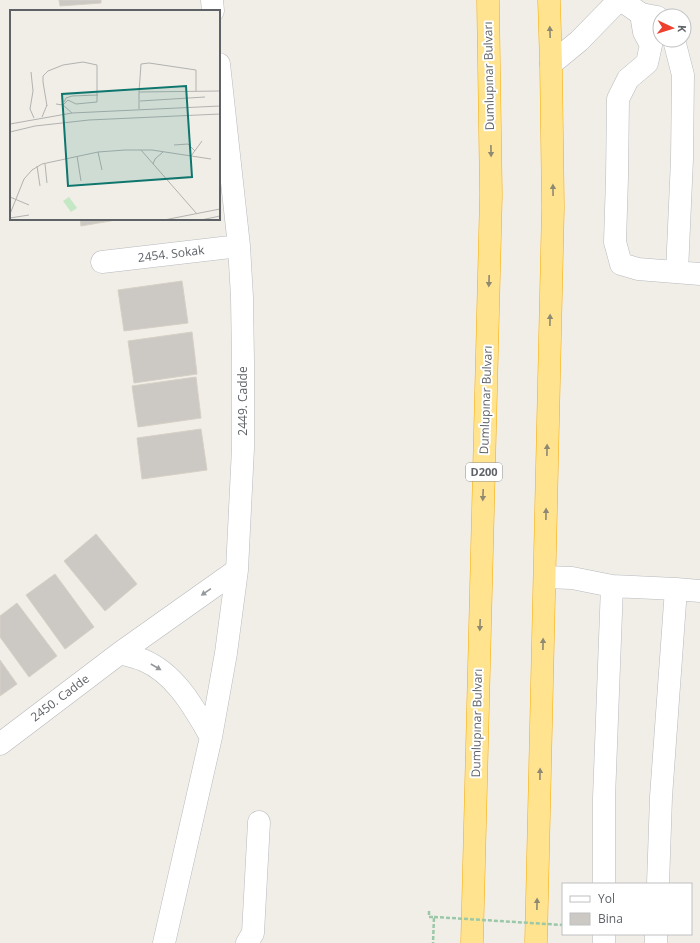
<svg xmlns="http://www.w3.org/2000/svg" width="700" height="943" font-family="'Open Sans',sans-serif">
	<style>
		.building { fill: #ccc9c4; stroke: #d6d0c5 }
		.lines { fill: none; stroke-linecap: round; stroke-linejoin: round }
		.minor-casing { stroke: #b7b9bd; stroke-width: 23 }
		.highway-casing { stroke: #f7ac00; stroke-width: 23 }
		.path { stroke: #9ac8a8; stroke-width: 2.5; stroke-dasharray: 4 2; stroke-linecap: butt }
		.minor { stroke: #fff; stroke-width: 22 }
		.highway { stroke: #ffe38f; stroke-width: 22 }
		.path-bridge { stroke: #9ac8a8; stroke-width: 2.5; stroke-dasharray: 4 2; stroke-linecap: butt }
		.oneway { fill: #8e8973 }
		.oneway2 { fill: #96999c }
		.labels { text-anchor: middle; stroke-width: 4; stroke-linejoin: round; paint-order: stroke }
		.shield { fill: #fff; stroke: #8e9195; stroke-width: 1 }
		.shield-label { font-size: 11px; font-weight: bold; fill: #5e6267 }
		.street-label { font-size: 12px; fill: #5e6267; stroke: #fff }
		.inset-road { fill: none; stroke: #b2b2b0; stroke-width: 1 }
		.view { fill: #0f766e; fill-opacity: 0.15; stroke: #0f766e; stroke-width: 2 }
		.inset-edge { fill: none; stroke: #5e6267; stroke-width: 2 }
	</style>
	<rect width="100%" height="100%" fill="#f1eee7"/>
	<!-- building -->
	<path class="building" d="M59,0H101V3L60,6Z
		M80,219H122L81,226Z
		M182,281L188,323L124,331L118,290Z
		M192,332L197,374L134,383L128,341Z
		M196,377L201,418L138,427L132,386Z
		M201,429L207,470L142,479L137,438Z
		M96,534L137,584L105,611L64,561Z
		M55,574L94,627L65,649L26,595Z
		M17,603L57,656L29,677L0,637V616Z
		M0,660L17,684L0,696Z"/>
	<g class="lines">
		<defs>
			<path id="minor" d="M212,0L213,11
				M621,0L641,14L644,32L651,45L647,63L628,79L618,99L617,178L615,242L621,264L638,269L700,274
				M641,14L657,17L660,19
				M674,40L683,75L682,159L677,272
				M551,64L579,41L619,0
				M102,262L239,246
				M545,577L572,578L612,586L676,589L661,797L658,884
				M676,589L700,591
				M120,653C127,655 136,657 143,660C176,674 194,708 211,737
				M0,744L120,653L237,570
				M604,884V798L612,586
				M604,934V943
				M164,943L211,737L226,653L237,570L243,448V362L242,297L239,246L219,64
				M247,943L253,933L259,822
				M656,943V934"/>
			<path id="highway" d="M472,943L491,195L488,0
				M536,943L553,207L551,64L549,0"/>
		</defs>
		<!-- minor casing -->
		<use href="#minor" class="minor-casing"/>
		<!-- highway casing -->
		<use href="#highway" class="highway-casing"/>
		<!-- path -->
		<path class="path" d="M429,911V917H434L433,943"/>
		<!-- minor -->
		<use href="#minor" class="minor"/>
		<!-- highway -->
		<use href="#highway" class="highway"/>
		<!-- path-bridge -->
		<path class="path-bridge" d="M434,917L563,925"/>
	</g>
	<!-- one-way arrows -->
	<defs><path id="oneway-solid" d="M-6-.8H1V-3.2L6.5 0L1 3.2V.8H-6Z"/></defs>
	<g class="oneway">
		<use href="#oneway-solid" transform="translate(550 32) rotate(-92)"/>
		<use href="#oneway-solid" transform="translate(491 151) rotate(89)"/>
		<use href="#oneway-solid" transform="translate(553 190) rotate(-91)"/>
		<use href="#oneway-solid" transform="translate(489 281) rotate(92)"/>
		<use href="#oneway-solid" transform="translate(550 320) rotate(-89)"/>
		<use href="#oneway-solid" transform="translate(547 450) rotate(-89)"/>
		<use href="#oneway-solid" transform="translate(483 495) rotate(92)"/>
		<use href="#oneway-solid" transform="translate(546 514) rotate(-89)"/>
		<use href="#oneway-solid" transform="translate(480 625) rotate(92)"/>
		<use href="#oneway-solid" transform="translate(543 644) rotate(-89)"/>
		<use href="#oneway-solid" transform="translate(540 774) rotate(-89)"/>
		<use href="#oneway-solid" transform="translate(537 904) rotate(-89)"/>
	</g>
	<g class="oneway2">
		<use href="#oneway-solid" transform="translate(206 592) rotate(145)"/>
		<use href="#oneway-solid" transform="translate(156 667) rotate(30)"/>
	</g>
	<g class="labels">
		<!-- shield labels -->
		<rect class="shield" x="466" y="463" width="36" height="18" rx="3"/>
		<g class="shield-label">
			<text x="484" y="476">D200</text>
		</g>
		<!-- street labels -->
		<g class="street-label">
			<text transform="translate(489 76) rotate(-91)" y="4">Dumlupınar Bulvarı</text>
			<text transform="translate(171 254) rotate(-7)" y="4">2454. Sokak</text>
			<text transform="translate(486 400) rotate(-88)" y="4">Dumlupınar Bulvarı</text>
			<text transform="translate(243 401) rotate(-90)" y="4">2449. Cadde</text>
			<text transform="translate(60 698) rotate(-37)" y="4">2450. Cadde</text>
			<text transform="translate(477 723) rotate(-89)" y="4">Dumlupınar Bulvarı</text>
		</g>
	</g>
	<!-- overview -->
	<g transform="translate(10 10)">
		<rect width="210" height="210" fill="#f1eee7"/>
		<path d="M59,187L67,198L61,202L53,191Z" fill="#c3e8c3"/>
		<path class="inset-road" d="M21,62L23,81L20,99L24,108M129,82L131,54L139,53L186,60V81M130,91L195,87M54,92L56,88L62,86L88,85M46,94L53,95L62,103M37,96L33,72V66L38,61L53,55L73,52L87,55V92L66,94L58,90L53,95M129,99V82L210,81M32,107L37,95M0,114L62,103L210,96M0,122L25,116L79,110L210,104M164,135L178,134L185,141M131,140L187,204M88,142L92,160M67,146L71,171M181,146L192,131M35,154L37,173M143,154L145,149L153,142M27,156L30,176M0,187L19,195M0,204L14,169L22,160L32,154L88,142L115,140H142L201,149M0,208L19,205M154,210L210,199M191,210L210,206"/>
		<path class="view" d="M176,76L182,167L58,176L52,84Z"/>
		<rect width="210" height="210" class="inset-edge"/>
	</g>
	<!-- legend -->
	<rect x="562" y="883" width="130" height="52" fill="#ffffff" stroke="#bfc0c2"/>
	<rect x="570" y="896" width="20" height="6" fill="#ffffff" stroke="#bfc0c2"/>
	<text x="598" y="903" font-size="12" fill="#5e6267">Yol</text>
	<rect x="570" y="913" width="20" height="12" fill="#ccc9c4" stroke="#bfc0c2"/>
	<text x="598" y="923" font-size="12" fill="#5e6267">Bina</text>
	<!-- north arrow -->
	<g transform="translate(672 28) rotate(94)"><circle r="19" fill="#ffffff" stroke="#bfc0c2"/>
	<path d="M0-3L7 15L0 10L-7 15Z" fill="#ee402f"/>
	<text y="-6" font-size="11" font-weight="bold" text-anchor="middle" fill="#5e6267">K</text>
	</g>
</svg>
